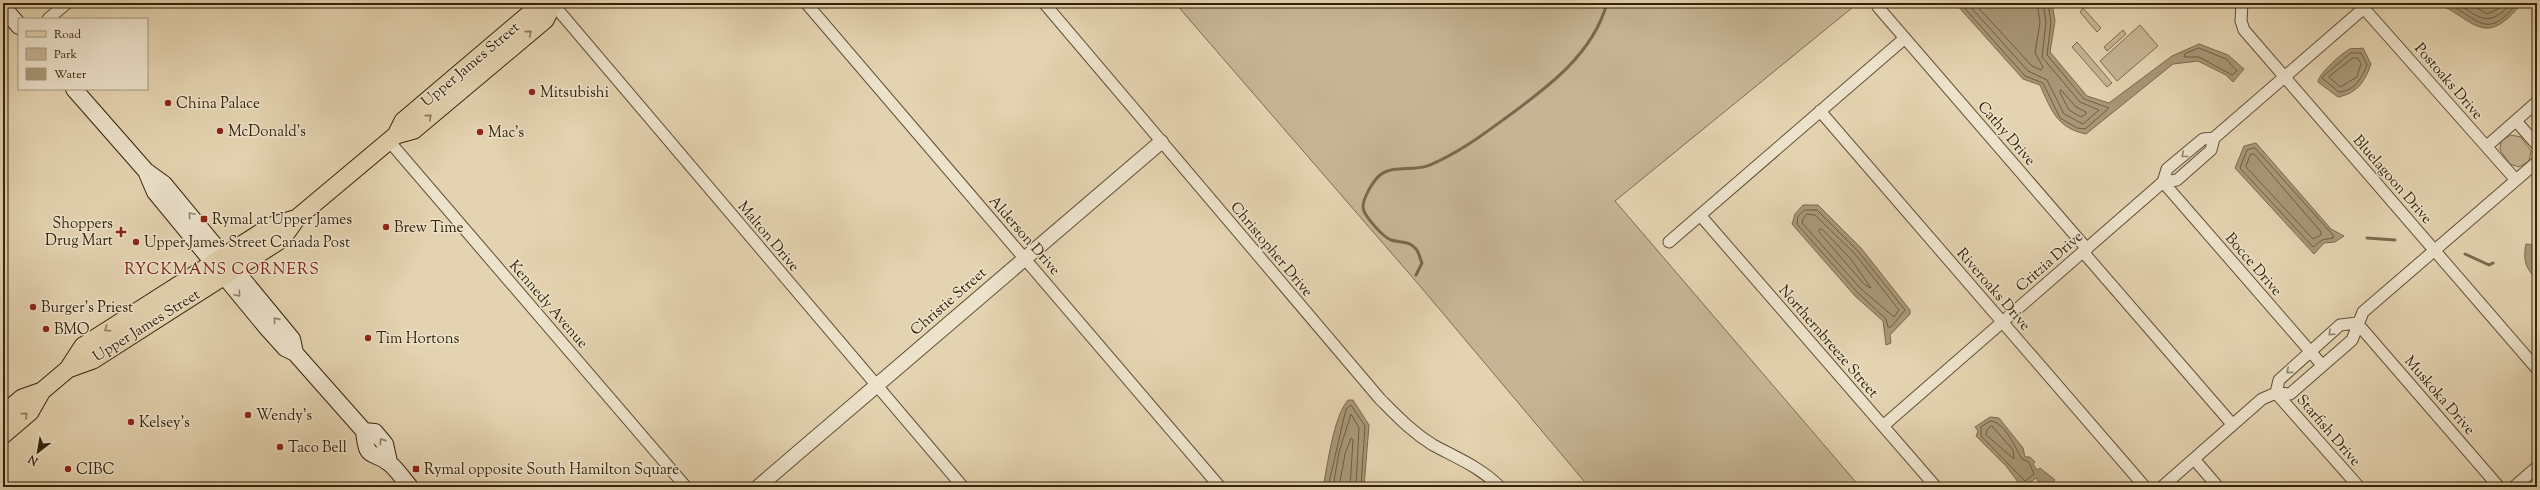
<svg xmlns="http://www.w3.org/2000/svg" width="2540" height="490" font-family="'Sorts Mill Goudy',serif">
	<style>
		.green { fill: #c6b594; stroke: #7d6c4e }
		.water { fill: #a89777; stroke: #7a694b }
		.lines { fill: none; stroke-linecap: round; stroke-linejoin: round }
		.shore { stroke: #6e5d40; stroke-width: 1 }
		.stream { stroke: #7a694b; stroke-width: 3 }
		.minor-casing { stroke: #604f33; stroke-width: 13 }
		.tertiary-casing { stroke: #604f33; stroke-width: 16 }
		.secondary-casing { stroke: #342309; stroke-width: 18 }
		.primary-casing { stroke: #342309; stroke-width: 19 }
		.minor { stroke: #ede2cc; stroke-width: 11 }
		.tertiary { stroke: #ede2cc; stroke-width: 14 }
		.secondary { stroke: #ede2cc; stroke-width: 16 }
		.primary { stroke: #e4d3b0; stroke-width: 17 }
		.oneway { stroke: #8c7b5c }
		.oneway2 { stroke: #90826a }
		.poi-dot { fill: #8f2418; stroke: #ede2cc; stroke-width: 1.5 }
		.labels { text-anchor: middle; stroke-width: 3; stroke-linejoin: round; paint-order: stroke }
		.street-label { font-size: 15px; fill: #342309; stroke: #ede2cc }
		.poi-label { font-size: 15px; fill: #342309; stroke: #ede2cc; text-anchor: start }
		.neighbourhood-label { font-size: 16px; letter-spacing: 1px; fill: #7a1f14; stroke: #ede2cc }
	</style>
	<rect width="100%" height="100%" fill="#e4d3b0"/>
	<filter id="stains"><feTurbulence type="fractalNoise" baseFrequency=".005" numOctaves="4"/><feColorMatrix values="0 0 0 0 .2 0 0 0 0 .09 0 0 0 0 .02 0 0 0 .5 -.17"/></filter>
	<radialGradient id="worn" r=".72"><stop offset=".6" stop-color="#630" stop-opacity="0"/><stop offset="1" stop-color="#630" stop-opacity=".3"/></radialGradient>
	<!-- green -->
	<path class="green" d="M1175,3H1858L1615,201L1860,487H1589L1420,286Z
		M2083,8L2101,28L2097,32L2080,12Z
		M2140,25L2158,46L2117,81L2100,61Z
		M2123,30L2126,34L2107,51L2104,47Z
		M2077,42L2112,83L2107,87L2072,47Z
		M2511,135L2521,137L2531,151L2529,161L2519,167L2510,164L2500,150L2501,141Z"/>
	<!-- water -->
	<path class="water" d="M1955,3H2052L2055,21L2050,52L2087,96L2109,103L2172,56L2199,44L2228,55L2244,69L2233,82L2226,75L2198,61L2173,64L2086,134C2057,128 2051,110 2040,85L2023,79Z
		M2438,3H2522C2486,47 2478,24 2438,3Z
		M2363,48L2371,64C2365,81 2358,93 2338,97L2318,82C2318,74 2343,52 2350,49C2354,48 2359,49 2363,48Z
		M2256,143L2331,229L2344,236L2335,242L2324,243L2314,254L2235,168L2244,146Z
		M1803,205H1818L1861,248L1910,310V314L1890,335L1891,343L1886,345L1883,321L1855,296L1792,224L1795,214Z
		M2526,244L2537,245V278C2525,270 2523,258 2526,244Z
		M1348,400H1353L1369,425L1364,487H1323C1328,464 1333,418 1348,400Z
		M1990,417L1999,418L2023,448L2025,457H2030L2035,462L2033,464L2037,470L2040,468L2055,480L2052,484L2039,482L2036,478L2029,483V487H2022L2006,466L1976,436L1978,431L1975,427Z"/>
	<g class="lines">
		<!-- shore -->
		<path class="shore" d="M1960,3L2025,76L2043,83L2060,118L2077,128L2085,129L2109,108L2084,99L2047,55L2051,22L2048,3
			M1967,3L2028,71L2047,80L2064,114L2083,124L2099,110L2080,102L2042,57L2046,22L2043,3
			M1974,3L2032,66L2041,70L2043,67L2035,53L2040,22L2037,3
			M2447,3C2480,20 2487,41 2517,3
			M2457,3C2480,19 2490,28 2511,3
			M2468,3L2487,14L2498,9L2503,3
			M2199,48L2226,59L2237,71L2232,75L2199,57H2184L2185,54Z
			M2351,53H2361L2367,65C2362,78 2354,91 2339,92L2322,78Z
			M2353,58H2358L2361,64L2357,77L2340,87L2329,77Z
			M2061,90L2076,107L2086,112V114L2081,117L2069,110L2060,93Z
			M2255,148L2333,235V238L2322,240L2313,247L2240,168L2247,150Z
			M2251,154H2254L2321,232V235L2313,239L2246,167Z
			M1805,210H1817L1858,251L1905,310L1891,327H1888L1886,319L1858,293L1797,224L1798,216Z
			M1807,214L1815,215L1855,254L1899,310L1894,317L1861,289L1802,223L1803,219Z
			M1822,229L1850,258L1871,288L1865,285L1819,232V230Z
			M1991,421C2006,423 2015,448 2022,459L2029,462L2034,474L2025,481L1981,436V427Z
			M1992,426L2013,450L2014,459L1986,435L1987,430Z
			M1328,487L1346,409L1351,405L1365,426L1361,487
			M1333,487L1339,452L1351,414L1359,428L1356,487
			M1339,487L1345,454L1351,438L1353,440L1350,487"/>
		<!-- stream -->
		<path class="stream" d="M2367,238L2395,240
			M2465,254L2489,265L2493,263
			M1416,275L1422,263C1420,259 1419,252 1416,249C1409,240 1400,243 1391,240C1383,237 1363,215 1363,207C1363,198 1373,181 1380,175C1394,164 1415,172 1430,165C1460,152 1481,136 1507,117C1548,87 1593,54 1607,3"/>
		<defs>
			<path id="minor" d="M806,3L1220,487
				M1044,3L1380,399C1397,416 1412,432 1433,445C1457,458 1480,467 1500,487
				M2242,3L2241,21L2244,30L2537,369
				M553,4L963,487
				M2360,4L2516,180
				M1878,7L2087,249
				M48,19L67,3
				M1820,111L2145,487
				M2516,121L2537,145
				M389,141L686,487
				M2487,146L2537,102
				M2163,182L2322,365
				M2163,182L2167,169L2203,139L2214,138
				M1700,215L1936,487
				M1669,242L1905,38
				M2083,252L2232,424
				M2357,323L2499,487
				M2276,393L2359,487
				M2276,393L2279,380L2340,325L2357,323
				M1883,426L2163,182L2177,180L2211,150L2214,138L2364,8
				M2194,459L2218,487
				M2162,487L2262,399L2276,393L2290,394L2352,340L2363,312L2537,162
				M2514,487L2537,467"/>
			<path id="tertiary" d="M758,487L1161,142"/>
			<path id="secondary" d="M3,7L19,26
				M74,89L146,171L164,184L292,339L295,353
				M146,171L155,192L267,328L285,348L295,353L364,431C367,462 371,449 389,463C397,469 403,479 410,487
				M364,431L375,432L385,444L389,462"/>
			<path id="primary" d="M396,135L414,130L545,20L554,3
				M68,369L93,360L282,239L297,218L396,135L403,121L535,9L553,4
				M3,414L22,398L42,391
				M3,435L30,412L42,391L68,369L83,346L271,226L297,218"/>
		</defs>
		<!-- minor casing -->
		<use href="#minor" class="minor-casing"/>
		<!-- tertiary casing -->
		<use href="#tertiary" class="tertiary-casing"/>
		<!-- secondary casing -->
		<use href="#secondary" class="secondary-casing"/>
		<!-- primary casing -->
		<use href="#primary" class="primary-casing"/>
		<!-- minor -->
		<use href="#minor" class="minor"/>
		<!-- tertiary -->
		<use href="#tertiary" class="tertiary"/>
		<!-- secondary -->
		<use href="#secondary" class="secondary"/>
		<!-- primary -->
		<use href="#primary" class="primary"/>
	</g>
	<!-- one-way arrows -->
	<defs><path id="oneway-chevron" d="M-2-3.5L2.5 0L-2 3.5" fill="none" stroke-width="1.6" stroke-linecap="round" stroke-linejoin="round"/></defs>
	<g class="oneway">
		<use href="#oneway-chevron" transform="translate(529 33) rotate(-40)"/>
		<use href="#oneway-chevron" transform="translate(429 117) rotate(-40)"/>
		<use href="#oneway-chevron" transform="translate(107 329) rotate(146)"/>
		<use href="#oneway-chevron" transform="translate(25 415) rotate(-42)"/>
	</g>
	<g class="oneway2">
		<use href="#oneway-chevron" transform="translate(2184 155) rotate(141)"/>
		<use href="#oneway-chevron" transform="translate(191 215) rotate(-130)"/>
		<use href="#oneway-chevron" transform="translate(238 294) rotate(50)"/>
		<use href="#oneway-chevron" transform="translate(276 320) rotate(-129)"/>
		<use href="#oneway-chevron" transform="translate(2331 333) rotate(138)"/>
		<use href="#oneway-chevron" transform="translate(2289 371) rotate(138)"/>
		<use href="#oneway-chevron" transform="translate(382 441) rotate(-125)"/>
	</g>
	<!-- markers -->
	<g class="poi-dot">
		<circle cx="532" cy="92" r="4"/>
		<circle cx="168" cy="103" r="4"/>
		<circle cx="220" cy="131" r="4"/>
		<circle cx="480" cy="132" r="4"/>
		<rect x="200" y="215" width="8" height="8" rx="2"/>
		<circle cx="386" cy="227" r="4"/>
		<path d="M119 226h4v4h4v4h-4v4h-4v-4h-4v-4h4z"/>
		<circle cx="136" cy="242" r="4"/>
		<circle cx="33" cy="307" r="4"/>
		<circle cx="46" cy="329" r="4"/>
		<circle cx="368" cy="338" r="4"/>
		<circle cx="248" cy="415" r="4"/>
		<circle cx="131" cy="422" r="4"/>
		<circle cx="280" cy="447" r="4"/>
		<circle cx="68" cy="469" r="4"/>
		<rect x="412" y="465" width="8" height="8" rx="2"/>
	</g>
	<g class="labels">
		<!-- street labels -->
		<g class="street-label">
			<text transform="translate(470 64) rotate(-40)" y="5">Upper James Street</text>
			<text transform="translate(2449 81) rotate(49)" y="5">Postoaks Drive</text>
			<text transform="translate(2007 133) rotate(49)" y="5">Cathy Drive</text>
			<text transform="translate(2393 179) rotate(49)" y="5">Bluelagoon Drive</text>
			<text transform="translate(1025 235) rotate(49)" y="5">Alderson Drive</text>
			<text transform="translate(769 236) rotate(50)" y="5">Malton Drive</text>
			<text transform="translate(1272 249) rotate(50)" y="5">Christopher Drive</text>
			<text transform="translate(2049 261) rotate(-41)" y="5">Critzia Drive</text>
			<text transform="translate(2254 264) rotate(49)" y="5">Bocce Drive</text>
			<text transform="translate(1994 289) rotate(49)" y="5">Riveroaks Drive</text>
			<text transform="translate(948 301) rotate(-41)" y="5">Christie Street</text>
			<text transform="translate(549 304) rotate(49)" y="5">Kennedy Avenue</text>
			<text transform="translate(146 325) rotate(-32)" y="5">Upper James Street</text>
			<text transform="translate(1829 341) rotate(49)" y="5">Northernbreeze Street</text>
			<text transform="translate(2440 395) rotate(49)" y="5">Muskoka Drive</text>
			<text transform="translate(2329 430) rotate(49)" y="5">Starfish Drive</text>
		</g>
		<!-- poi labels -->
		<g class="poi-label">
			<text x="540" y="97">Mitsubishi</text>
			<text x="176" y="108">China Palace</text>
			<text x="228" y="136">McDonald's</text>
			<text x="488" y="137">Mac's</text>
			<text x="212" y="224">Rymal at Upper James</text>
			<text x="113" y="228" text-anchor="end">Shoppers<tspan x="113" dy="17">Drug Mart</tspan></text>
			<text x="394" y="232">Brew Time</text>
			<text x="144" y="247">Upper James Street Canada Post</text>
			<text x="41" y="312">Burger's Priest</text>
			<text x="54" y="334">BMO</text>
			<text x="376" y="343">Tim Hortons</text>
			<text x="256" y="420">Wendy's</text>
			<text x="139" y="427">Kelsey's</text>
			<text x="288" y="452">Taco Bell</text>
			<text x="76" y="474">CIBC</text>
			<text x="424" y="474">Rymal opposite South Hamilton Square</text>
		</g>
		<!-- neighbourhood labels -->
		<g class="neighbourhood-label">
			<text x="222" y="274">RYCKMANS CORNERS</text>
		</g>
	</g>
	<!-- margin -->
	<rect width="2540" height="490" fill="none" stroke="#e4d3b0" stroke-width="16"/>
	<rect x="4" y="4" width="2532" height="482" fill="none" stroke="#342309" stroke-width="2"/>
	<rect x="8" y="8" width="2524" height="474" fill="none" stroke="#342309"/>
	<!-- legend -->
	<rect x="18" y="18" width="130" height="72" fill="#ede2cc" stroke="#a3967e"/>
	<rect x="26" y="31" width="20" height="6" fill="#e4d3b0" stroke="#a3967e"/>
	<text x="54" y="38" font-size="12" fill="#342309">Road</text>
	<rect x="26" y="48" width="20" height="12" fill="#c6b594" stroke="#a3967e"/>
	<text x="54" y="58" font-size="12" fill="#342309">Park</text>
	<rect x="26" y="68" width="20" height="12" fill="#a89777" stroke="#a3967e"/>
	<text x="54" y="78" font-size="12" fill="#342309">Water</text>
	<!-- north arrow -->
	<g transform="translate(38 452) rotate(211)" stroke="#ede2cc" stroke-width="3" paint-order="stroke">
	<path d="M0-3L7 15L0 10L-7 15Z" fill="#342309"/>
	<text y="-6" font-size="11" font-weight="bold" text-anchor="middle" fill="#342309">N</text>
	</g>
	<rect width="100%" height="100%" filter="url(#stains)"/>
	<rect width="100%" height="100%" fill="url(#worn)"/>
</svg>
